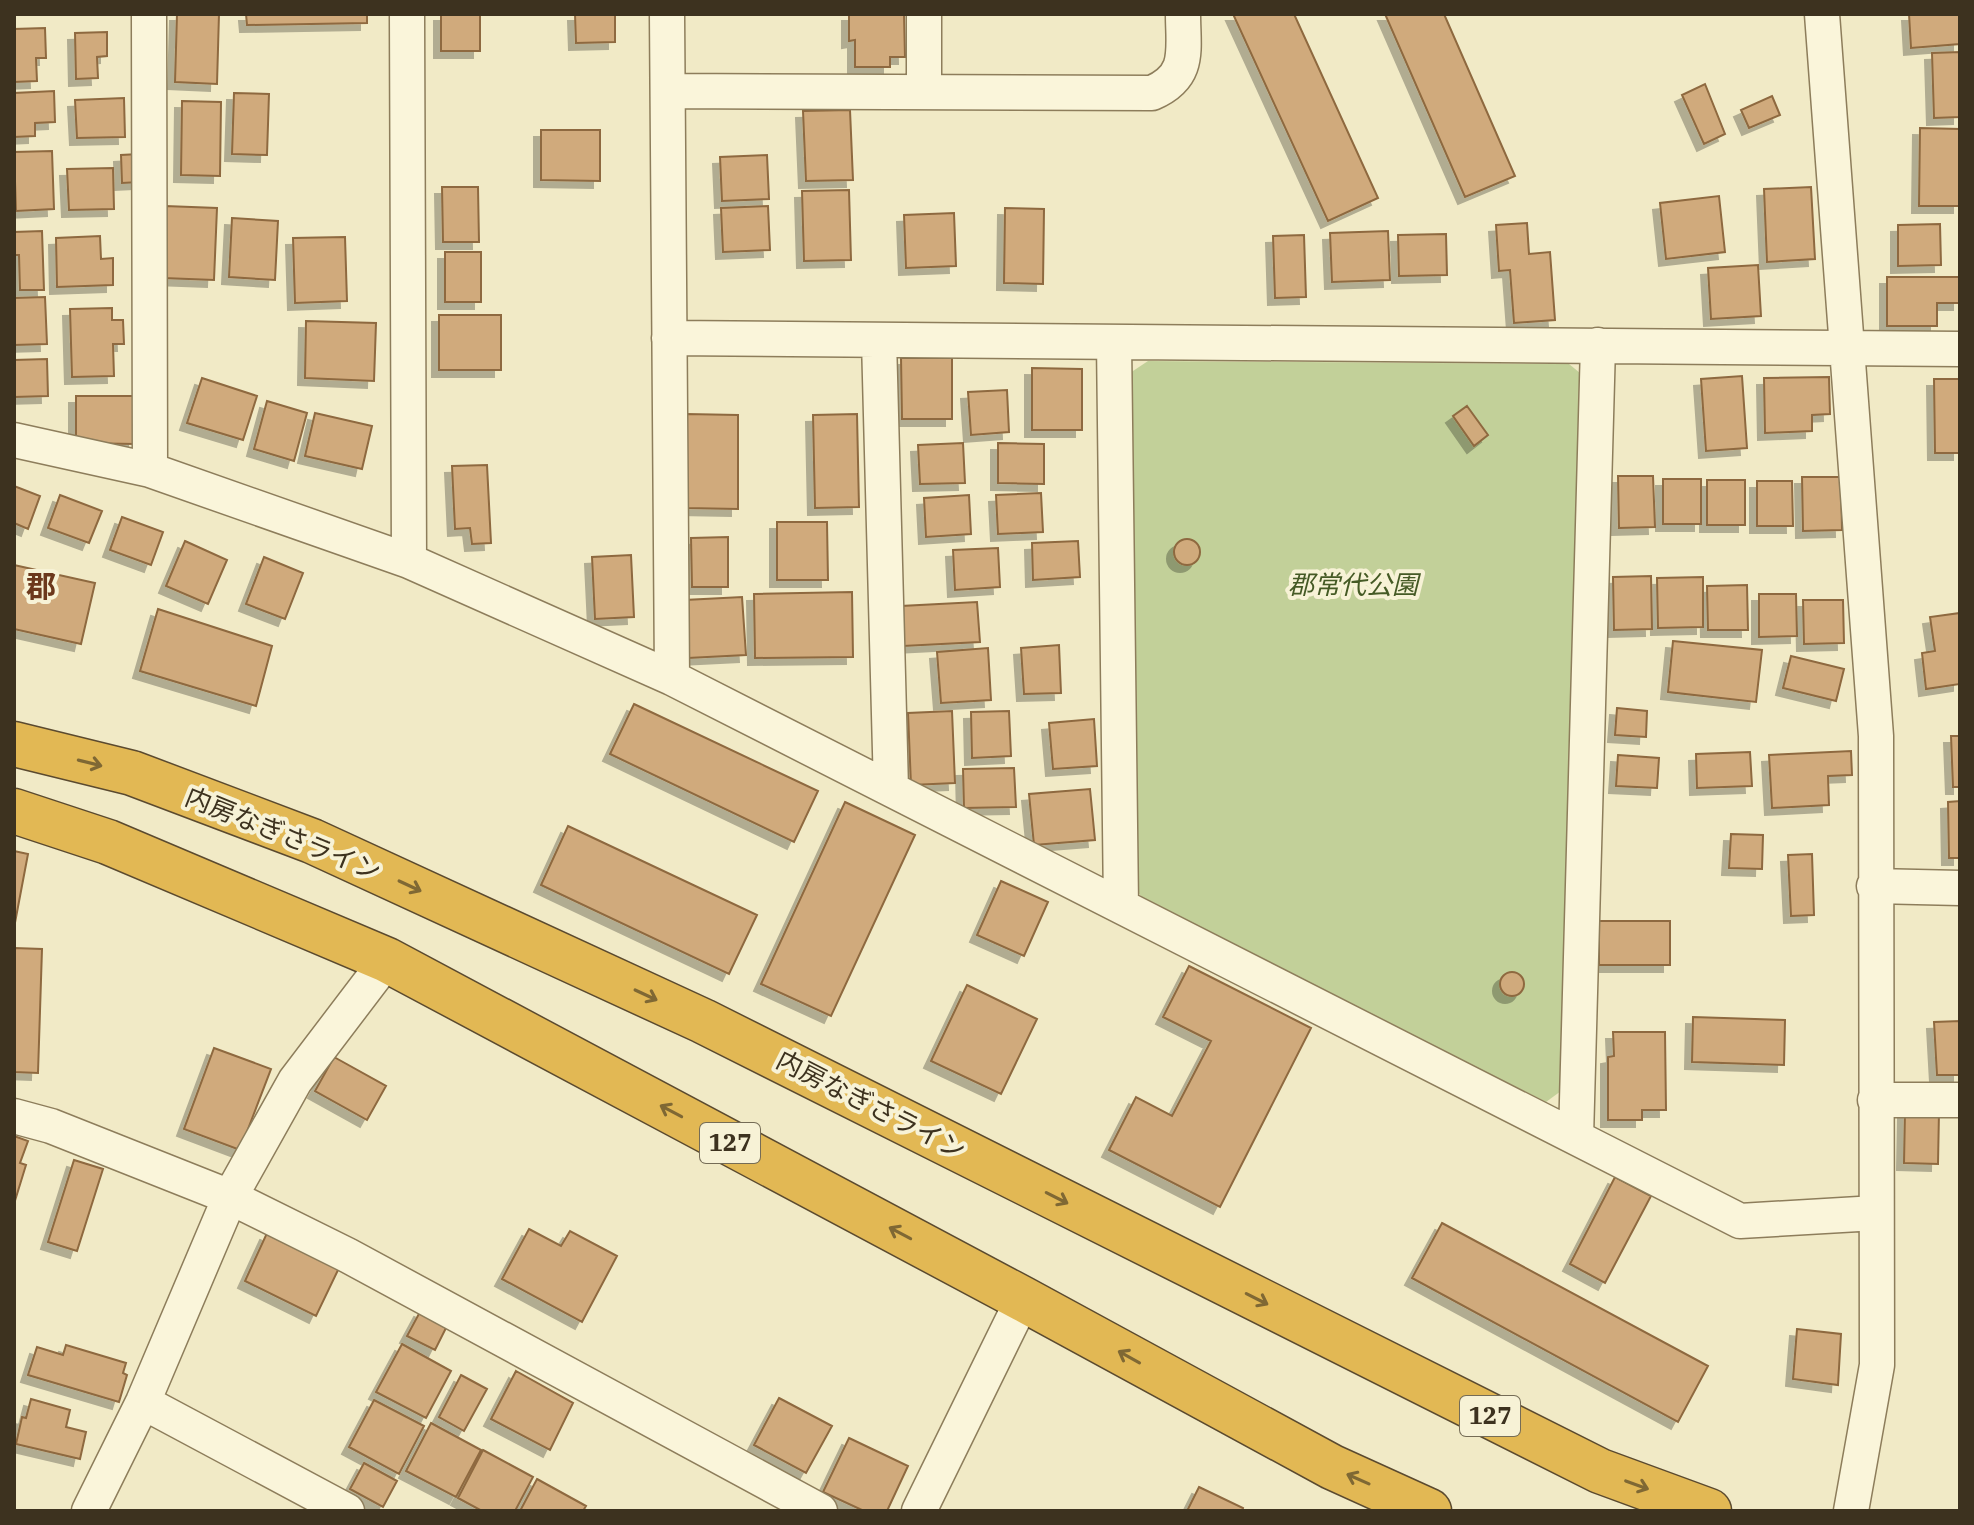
<svg xmlns="http://www.w3.org/2000/svg" width="1974" height="1525" font-family="'IBM Plex Serif','Noto Sans JP',serif">
	<style>
		.green { fill: #c2d099 }
		.building { fill: #d0aa7b; stroke: #8e693f; stroke-width: 2; filter: url(#shadow) }
		.lines { fill: none; stroke-linecap: round; stroke-linejoin: round }
		.minor-casing { stroke: #8d7d5b; stroke-width: 37 }
		.highway-casing { stroke: #5b4a2f; stroke-width: 47 }
		.minor { stroke: #faf5da; stroke-width: 34 }
		.highway { stroke: #e2b854; stroke-width: 44 }
		.oneway { stroke: #7f6834 }
		.labels { text-anchor: middle; stroke-width: 8; stroke-linejoin: round; paint-order: stroke }
		.shield { fill: #f7f2d6; stroke: #756c56; stroke-width: 2 }
		.shield-label { font-size: 24px; font-weight: bold; fill: #3d321f }
		.park-label { font-size: 26px; font-style: italic; fill: #455a25; stroke: #f7f2d6 }
		.street-label { font-size: 26px; fill: #3d321f; stroke: #f7f2d6 }
		.quarter-label { font-size: 30px; font-weight: bold; fill: #6c381c; stroke: #f7f2d6 }
	</style>
	<defs>
		<filter id="shadow"><feDropShadow dx="-7" dy="7" stdDeviation="0" flood-color="#0004"/></filter>
	</defs>
	<rect width="100%" height="100%" fill="#f1eac6"/>
	<!-- green -->
	<path class="green" d="M1148,361L1569,364L1580,373L1561,1091L1546,1102L1148,905L1137,891L1127,375Z"/>
	<!-- building -->
	<path class="building" d="M177,14H219L217,84L175,82Z
		M246,14H367V23L247,25Z
		M441,14H480V51H441Z
		M575,14H615V42L576,43Z
		M849,14H904L905,57H890V67H855V40L849,41Z
		M1233,14H1294L1378,198L1328,221Z
		M1385,14H1444L1515,176L1465,197Z
		M1909,14H1960V44L1911,48Z
		M45,28L46,58H36L37,81L14,82V29Z
		M107,32V56L97,57L98,78L76,79L75,33Z
		M1960,52V117L1934,118L1932,53Z
		M1705,84L1725,134L1704,144L1682,95Z
		M54,91L55,122L35,123V136L14,137V93Z
		M234,93L269,94L267,155L232,154Z
		M1772,96L1780,115L1749,128L1741,110Z
		M124,98L125,137L77,138L75,100Z
		M182,101L221,102L220,176L181,175Z
		M850,110L853,180L806,181L803,111Z
		M1920,128L1960,129V206H1919Z
		M541,130H600V181L541,180Z
		M52,151L54,209L16,211L14,152Z
		M139,154L140,182L122,183L121,155Z
		M767,155L769,199L722,201L720,157Z
		M113,168L114,209L69,210L67,169Z
		M442,187H478L479,242H443Z
		M1811,187L1815,259L1767,262L1764,189Z
		M849,190L851,260L804,261L802,191Z
		M1719,196L1725,252L1666,259L1660,203Z
		M165,206L217,208L214,280L163,278Z
		M768,206L770,250L723,252L721,208Z
		M1005,208L1044,209L1043,284L1004,283Z
		M954,213L956,266L906,268L904,215Z
		M232,218L278,221L275,280L229,277Z
		M1527,223L1529,254L1550,252L1555,320L1514,323L1510,270L1499,271L1496,225Z
		M1940,224L1941,265L1898,266V225Z
		M42,231L44,290H20L19,255H14V232Z
		M1388,231L1390,280L1332,282L1330,233Z
		M1446,234L1447,275L1399,276L1398,235Z
		M1304,235L1306,297L1275,298L1273,236Z
		M100,236L101,259L113,258V285L57,287L56,238Z
		M345,237L347,301L295,303L293,238Z
		M445,252H481V302H445Z
		M1758,265L1761,316L1711,319L1708,268Z
		M1887,277H1960V303H1937V326H1887Z
		M45,297L47,344L14,345V298Z
		M112,308V320H123L124,344H113L114,376L72,377L70,309Z
		M439,315H501V370H439Z
		M306,321L376,323L374,381L305,378Z
		M901,358H952V419H902Z
		M47,359L48,396L14,397V360Z
		M1032,368L1082,369V430H1032Z
		M1742,376L1747,448L1706,451L1701,379Z
		M1829,377L1830,414L1812,415V431L1765,433L1764,378Z
		M202,378L257,396L243,440L187,423Z
		M1934,379H1960V453H1935Z
		M1007,390L1009,432L971,435L968,392Z
		M76,396H135V444L76,443Z
		M267,401L307,413L294,461L254,449Z
		M1467,406L1488,435L1474,446L1453,416Z
		M315,413L372,426L362,469L305,456Z
		M686,414L738,415V509L686,508Z
		M857,414L859,507L815,508L813,415Z
		M963,443L965,483L920,484L918,445Z
		M998,443L1044,444V484L998,483Z
		M487,465L491,543L472,544L470,528L455,529L452,466Z
		M1618,476H1653L1655,527L1619,528Z
		M1802,477H1841L1842,530L1803,531Z
		M1663,479H1701V524H1663Z
		M1707,480H1745V525H1707Z
		M1757,481H1792L1793,526H1757Z
		M14,486L40,496L28,529L14,523Z
		M1041,493L1043,532L998,534L996,495Z
		M60,495L102,511L89,543L48,528Z
		M969,495L971,534L926,537L924,498Z
		M122,517L163,532L151,565L110,550Z
		M777,522H827L828,580H777Z
		M728,537V587H692L691,538Z
		M1174 552a13 13 0 1 1 26 0a13 13 0 1 1-26 0Z
		M185,541L227,560L208,604L166,586Z
		M1078,541L1080,577L1033,580L1032,543Z
		M998,548L1000,587L955,590L953,550Z
		M631,555L634,617L595,619L592,557Z
		M264,557L303,573L285,619L246,604Z
		M14,565L95,583L81,644L14,629Z
		M1651,576L1652,629L1614,630L1613,577Z
		M1703,577V627L1658,628L1657,578Z
		M1747,585L1748,630H1708L1707,586Z
		M852,592L853,657L755,658L754,594Z
		M1759,594H1796L1797,636L1759,637Z
		M742,597L746,655L688,658L685,600Z
		M1803,600H1843L1844,643L1804,644Z
		M977,602L980,642L903,646L901,606Z
		M158,609L272,646L256,706L140,671Z
		M1960,613V684L1926,689L1922,653L1935,651L1930,617Z
		M1673,641L1762,650L1756,702L1668,692Z
		M1059,645L1061,693L1024,694L1021,648Z
		M988,648L991,700L941,703L937,652Z
		M1791,656L1844,669L1836,701L1783,688Z
		M634,704L818,791L794,842L610,754Z
		M1617,708L1647,711L1646,737L1615,735Z
		M952,711L955,783L911,785L908,713Z
		M1009,711L1011,756L972,758L971,712Z
		M1094,719L1097,766L1053,769L1049,723Z
		M1951,736H1960V787H1953Z
		M1851,751L1852,775L1828,776L1829,805L1772,808L1769,755Z
		M1750,752L1752,786L1697,788L1696,754Z
		M1618,755L1659,758L1657,788L1616,786Z
		M1014,768L1016,807L964,808L963,769Z
		M1090,789L1095,840L1034,845L1029,794Z
		M1960,801V858H1949L1948,802Z
		M845,802L915,835L831,1016L761,984Z
		M568,826L757,915L729,974L541,885Z
		M1731,834L1763,835L1762,869L1729,868Z
		M14,851L28,854L14,928Z
		M1812,854L1814,915L1791,916L1788,855Z
		M1001,881L1048,902L1024,956L977,935Z
		M1599,921H1670V965H1599Z
		M14,948L42,949L38,1073L14,1072Z
		M1189,966L1311,1028L1220,1207L1109,1150L1136,1097L1172,1116L1211,1041L1163,1017Z
		M1500 984a12 12 0 1 1 24 0a12 12 0 1 1-24 0Z
		M967,985L1037,1019L1001,1094L931,1061Z
		M1693,1017L1785,1020L1784,1065L1692,1062Z
		M1960,1021V1075H1937L1934,1022Z
		M1613,1032H1665L1666,1110H1642V1120H1608V1057L1614,1056Z
		M214,1048L271,1069L240,1150L184,1129Z
		M334,1057L386,1086L367,1120L315,1091Z
		M1905,1111L1939,1112L1938,1164L1904,1163Z
		M14,1136L28,1141L20,1163L26,1165L14,1204Z
		M74,1160L103,1169L77,1251L48,1242Z
		M1615,1177L1651,1196L1605,1283L1570,1264Z
		M1442,1223L1708,1366L1678,1422L1412,1278Z
		M529,1229L561,1246L570,1231L617,1256L582,1322L502,1279Z
		M267,1233L339,1268L316,1316L245,1281Z
		M421,1310L448,1324L435,1350L407,1336Z
		M1797,1329L1841,1334L1838,1385L1793,1379Z
		M402,1344L451,1371L426,1418L376,1392Z
		M66,1345L126,1363L123,1373L127,1375L119,1402L28,1375L37,1347L63,1355Z
		M516,1371L573,1403L550,1450L491,1419Z
		M461,1375L487,1389L464,1431L439,1417Z
		M779,1398L832,1426L806,1473L754,1445Z
		M31,1399L70,1410L66,1427L86,1432L80,1459L16,1444L22,1417L26,1418Z
		M374,1400L424,1426L399,1474L349,1447Z
		M431,1423L481,1450L456,1497L406,1471Z
		M849,1438L908,1466L887,1511H864L823,1492Z
		M483,1450L533,1477L515,1511H482L458,1498Z
		M364,1463L397,1481L383,1507L350,1489Z
		M537,1479L586,1506L583,1511H520Z
		M1199,1487L1243,1508L1242,1511H1187Z"/>
	<g class="lines">
		<defs>
			<path id="minor" d="M149,14L150,470
				M407,14L409,561
				M667,14L672,678
				M924,14V92
				M1822,14L1876,736L1877,1365L1851,1511
				M668,91L1152,93C1191,76 1183,50 1183,14
				M669,338L1960,349
				M879,340L891,789
				M1114,342L1121,906
				M14,440L150,470L409,561L672,678L1740,1221L1876,1213
				M1874,886L1960,888
				M1875,1100H1960
				M14,1116L51,1126L230,1197L347,1255L820,1511
				M1576,1137L1598,345
				M143,1402L347,1511
				M89,1511L143,1402L230,1197L295,1081L387,960
				M919,1511L1023,1299"/>
			<path id="highway" d="M14,744L132,773L312,841L703,1021L1600,1471L1709,1511
				M14,811L108,842L387,960L1023,1299L1332,1467L1429,1511"/>
		</defs>
		<!-- minor casing -->
		<use href="#minor" class="minor-casing"/>
		<!-- highway casing -->
		<use href="#highway" class="highway-casing"/>
		<!-- minor -->
		<use href="#minor" class="minor"/>
		<!-- highway -->
		<use href="#highway" class="highway"/>
	</g>
	<!-- one-way arrows -->
	<defs><path id="oneway-shaft" d="M-6 0H5M1.5-3L5.5 0L1.5 3" fill="none" stroke-width="1.6" stroke-linecap="round" stroke-linejoin="round" transform="scale(2)"/></defs>
	<g class="oneway">
		<use href="#oneway-shaft" transform="translate(90 763) rotate(14)"/>
		<use href="#oneway-shaft" transform="translate(410 886) rotate(25)"/>
		<use href="#oneway-shaft" transform="translate(646 995) rotate(25)"/>
		<use href="#oneway-shaft" transform="translate(671 1111) rotate(-152)"/>
		<use href="#oneway-shaft" transform="translate(1057 1198) rotate(27)"/>
		<use href="#oneway-shaft" transform="translate(900 1233) rotate(-152)"/>
		<use href="#oneway-shaft" transform="translate(1257 1299) rotate(27)"/>
		<use href="#oneway-shaft" transform="translate(1129 1357) rotate(-151)"/>
		<use href="#oneway-shaft" transform="translate(1358 1479) rotate(-156)"/>
		<use href="#oneway-shaft" transform="translate(1637 1485) rotate(20)"/>
	</g>
	<g class="labels">
		<!-- shield labels -->
		<g class="shield">
			<rect x="700" y="1123" width="60" height="40" rx="6"/>
			<rect x="1460" y="1396" width="60" height="40" rx="6"/>
		</g>
		<g class="shield-label">
			<text x="730" y="1151">127</text>
			<text x="1490" y="1424">127</text>
		</g>
		<!-- park labels -->
		<g class="park-label">
			<text x="1353" y="594">郡常代公園</text>
		</g>
		<!-- street labels -->
		<g class="street-label">
			<text transform="translate(283 834) rotate(22)" y="9">内房なぎさライン</text>
			<text transform="translate(871 1105) rotate(27)" y="9">内房なぎさライン</text>
		</g>
		<!-- quarter labels -->
		<g class="quarter-label">
			<text x="41" y="597">郡</text>
		</g>
	</g>
	<!-- border -->
	<rect width="1974" height="1525" fill="none" stroke="#3d321f" stroke-width="32"/>
</svg>
